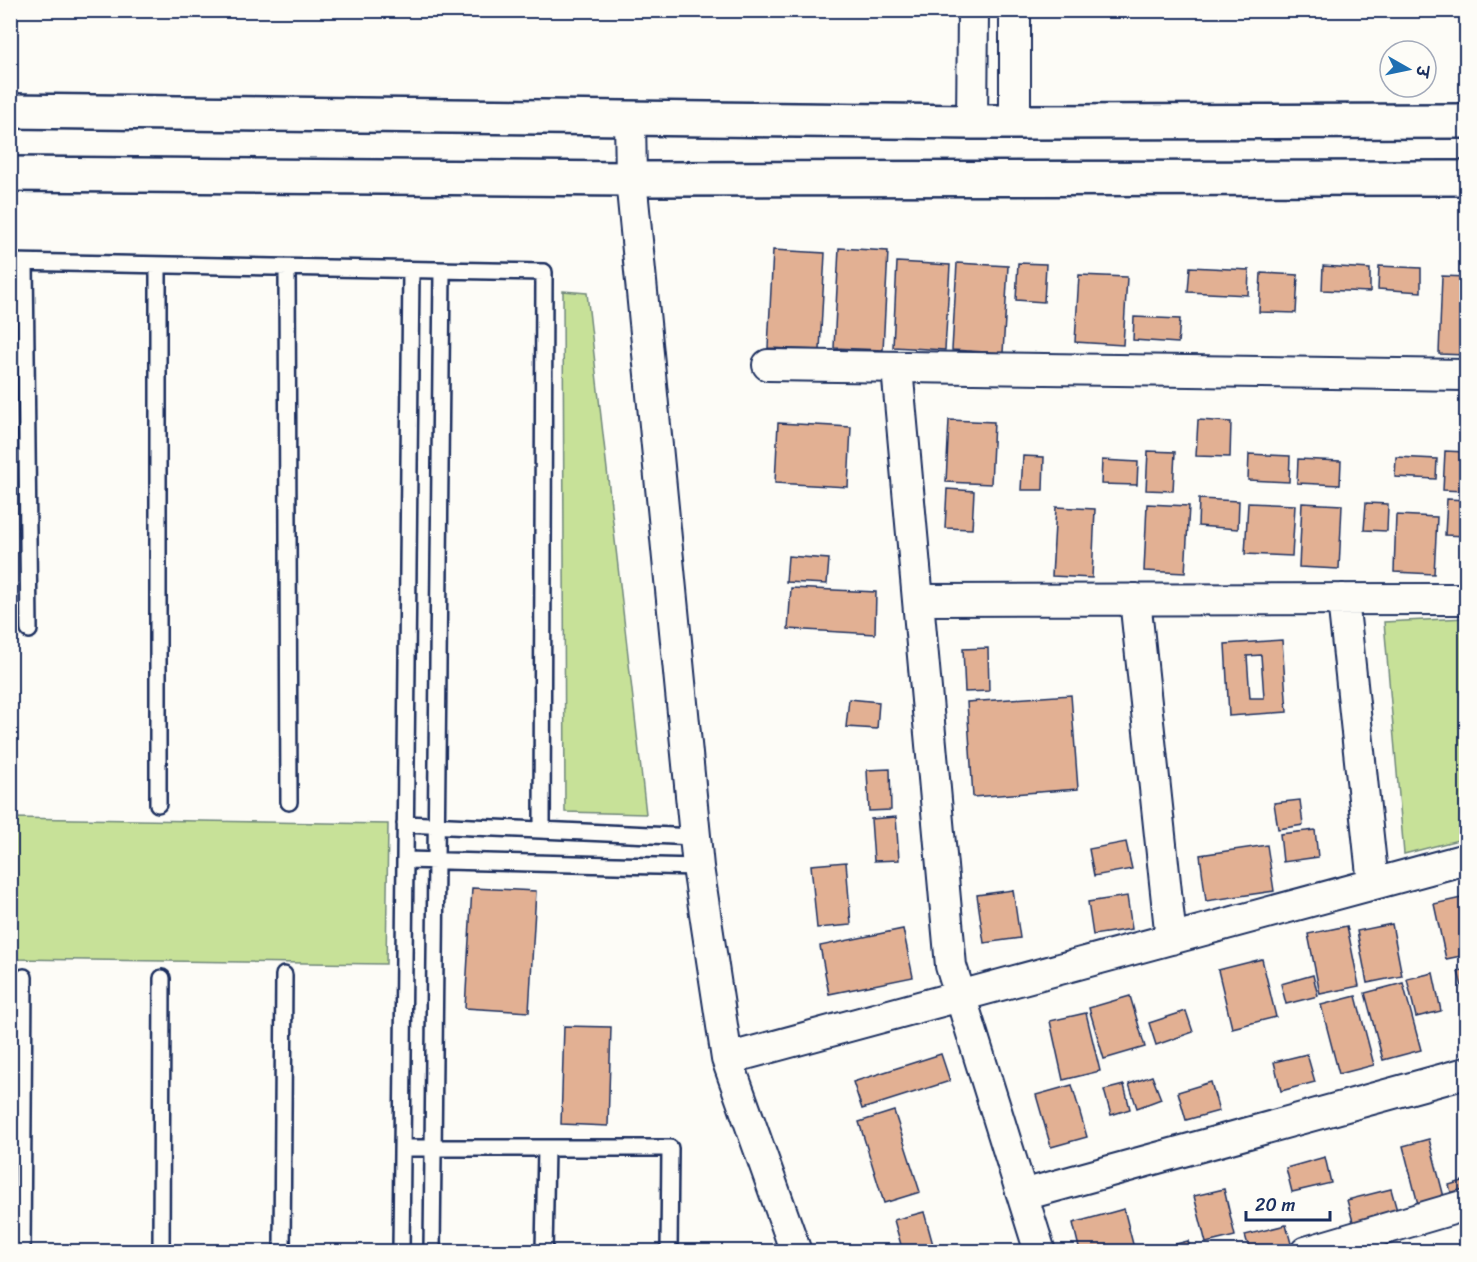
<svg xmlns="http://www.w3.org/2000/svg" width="1477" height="1262" font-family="Sriracha,'Playpen Sans Deva',sans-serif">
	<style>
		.green { fill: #c7e198; stroke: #71887b; stroke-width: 1.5 }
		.building { fill: #e2b093; stroke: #1b2f5e; stroke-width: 1.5; fill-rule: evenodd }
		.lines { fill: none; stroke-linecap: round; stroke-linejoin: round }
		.lane-casing { stroke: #1b2f5e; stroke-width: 20 }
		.street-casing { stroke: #1b2f5e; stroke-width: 34 }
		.secondary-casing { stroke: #1b2f5e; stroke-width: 38 }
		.lane { stroke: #fdfcf7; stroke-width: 15 }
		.street { stroke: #fdfcf7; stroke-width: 30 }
		.secondary { stroke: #fdfcf7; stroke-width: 33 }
	</style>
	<rect width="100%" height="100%" fill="#fdfcf7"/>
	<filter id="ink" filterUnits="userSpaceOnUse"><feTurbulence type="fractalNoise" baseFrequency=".0167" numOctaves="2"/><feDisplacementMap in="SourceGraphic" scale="12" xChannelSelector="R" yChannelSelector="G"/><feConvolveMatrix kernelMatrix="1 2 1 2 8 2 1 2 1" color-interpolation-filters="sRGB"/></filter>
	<g filter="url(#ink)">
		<!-- green -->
		<path class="green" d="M563,291L587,293L646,814L565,812Z
			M1466,618V838L1404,854L1384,622Z
			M11,818L388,824L386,964L11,959Z"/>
		<!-- building -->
		<path class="building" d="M839,248L888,251L883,350L834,348Z
			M773,250L825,253L820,350L768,348Z
			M897,262L950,265L945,350L893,347Z
			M957,263L1008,266L1003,353L952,350Z
			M1018,263L1046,264L1044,302L1016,300Z
			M1323,266L1370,269V292L1322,290Z
			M1379,266L1421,268V292L1378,289Z
			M1190,267L1249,270L1248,295L1188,292Z
			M1261,273L1298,275L1296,313L1259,312Z
			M1079,275L1127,277L1123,345L1075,342Z
			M1442,276L1466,277V355L1439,354Z
			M1134,317L1180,319L1178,343L1133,340Z
			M949,420L994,422L991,484L946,482Z
			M1198,420L1231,422L1230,457L1196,456Z
			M778,423L851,427L848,487L775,483Z
			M1148,451L1175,452L1173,491L1146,490Z
			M1445,451L1465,452L1463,491L1443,490Z
			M1249,454L1290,456L1289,482L1248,480Z
			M1023,456L1044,457L1043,490H1021Z
			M1396,457L1437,459L1436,479L1395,477Z
			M1298,459L1341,461L1340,485L1297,483Z
			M1102,460L1138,462L1137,485L1101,484Z
			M947,489L974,491L972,529L945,528Z
			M1199,499L1239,501L1238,529L1198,526Z
			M1447,499L1466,500V536L1445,535Z
			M1248,503L1295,505L1292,556L1245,554Z
			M1302,503L1342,505L1339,569L1299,567Z
			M1366,503L1388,504L1387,531L1364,530Z
			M1147,504L1189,506L1185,573L1144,571Z
			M1056,507L1095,509L1092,578L1052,576Z
			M1396,515L1437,517L1434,574L1394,572Z
			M788,556L829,559L827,584L786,582Z
			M791,588L876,592L875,634L788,629Z
			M1282,640L1287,712L1229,716L1225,644ZM1261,655L1264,698H1250L1247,656Z
			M988,648L989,691L965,692L963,649Z
			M1071,695L1078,789L973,797L967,702Z
			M849,699L879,702L877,729L846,727Z
			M890,769L891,810L869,811L867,770Z
			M1300,800L1303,825L1278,829L1274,803Z
			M896,817L899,860L874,861L871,819Z
			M1315,830L1318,857L1283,862L1280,834Z
			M1126,842L1132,869L1094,876L1089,849Z
			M1267,845L1274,891L1206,901L1200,855Z
			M846,862L851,925L817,928L811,865Z
			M472,888L536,891L529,1012L465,1008Z
			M1013,890L1020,938L984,943L977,895Z
			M1127,896L1132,929L1093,935L1088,902Z
			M1466,897V955L1446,959L1434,904Z
			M1392,924L1402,976L1367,983L1357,931Z
			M1347,926L1359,986L1320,994L1308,934Z
			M903,929L913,977L829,994L820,946Z
			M1262,959L1276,1017L1232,1028L1218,970Z
			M1466,969V1003L1458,971Z
			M1433,973L1441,1011L1416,1017L1407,979Z
			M1313,975L1318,996L1286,1004L1281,984Z
			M1403,983L1421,1050L1383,1060L1365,993Z
			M1130,996L1145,1047L1104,1059L1089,1008Z
			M1356,996L1374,1065L1339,1074L1321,1005Z
			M1186,1011L1193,1032L1156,1045L1149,1023Z
			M1086,1013L1100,1071L1063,1080L1050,1021Z
			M564,1026L611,1027L608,1126L561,1124Z
			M941,1054L950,1081L862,1109L853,1082Z
			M1307,1054L1315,1082L1281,1091L1274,1062Z
			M1152,1076L1161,1099L1137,1108L1129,1084Z
			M1211,1082L1219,1111L1186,1120L1178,1092Z
			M1072,1085L1087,1137L1051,1147L1036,1095Z
			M1124,1085L1130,1109L1111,1115L1104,1090Z
			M894,1111L920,1192L884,1203L859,1122Z
			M1429,1139L1445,1201L1419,1208L1403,1146Z
			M1325,1157L1331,1183L1292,1192L1286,1168Z
			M1466,1180V1203L1455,1206L1449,1185Z
			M1224,1189L1235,1236L1206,1243L1194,1196Z
			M1391,1189L1399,1218L1355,1229L1347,1200Z
			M1124,1209L1135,1252H1080L1073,1223Z
			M924,1212L935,1252H903L894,1220Z
			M1286,1225L1292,1247L1275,1252H1250L1245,1235Z
			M1188,1241L1191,1252H1149V1251Z"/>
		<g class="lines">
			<defs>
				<path id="lane" d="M10,262L544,272L542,830
					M25,263L29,630
					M158,265V804
					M287,268L289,802
					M405,824L695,837
					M405,860L698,867
					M403,1148H670L669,1252
					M22,1252L24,977
					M161,1252L162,978
					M282,1252L284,975
					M401,1252L411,270
					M432,1252L442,271
					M544,1252L546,1148"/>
				<path id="street" d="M630,118L631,179L698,867L727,1059L796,1252
					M972,122L973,10
					M1015,122V10
					M768,365L1466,375
					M897,368L951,966L1040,1252
					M1135,599L1171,939
					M1343,599L1373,884
					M918,600L1466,599
					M727,1059L1466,859
					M1023,1195L1466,1073
					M1306,1252L1466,1205"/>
				<path id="secondary" d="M10,111L972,122L1466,121
					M10,174L631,179L1466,178"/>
			</defs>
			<!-- lane casing -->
			<use href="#lane" class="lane-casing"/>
			<!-- street casing -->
			<use href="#street" class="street-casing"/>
			<!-- secondary casing -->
			<use href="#secondary" class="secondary-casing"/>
			<!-- lane -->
			<use href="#lane" class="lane"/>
			<!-- street -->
			<use href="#street" class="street"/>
			<!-- secondary -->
			<use href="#secondary" class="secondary"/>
		</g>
	</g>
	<!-- margin -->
	<rect width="1477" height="1262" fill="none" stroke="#fdfcf7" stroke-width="36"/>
	<rect x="18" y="18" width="1441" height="1226" fill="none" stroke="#1b2f5e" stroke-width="2" filter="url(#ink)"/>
	<!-- north arrow -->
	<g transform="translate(1408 69) rotate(99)"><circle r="28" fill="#fdfcf7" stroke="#a3aaba" stroke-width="1.5"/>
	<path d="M0-4.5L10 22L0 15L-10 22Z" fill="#1f6fb2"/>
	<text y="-9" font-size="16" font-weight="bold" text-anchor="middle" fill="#1b2f5e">उ</text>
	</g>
	<!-- scale -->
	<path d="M1246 1211v9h84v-9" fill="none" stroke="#1b2f5e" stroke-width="3"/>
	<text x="1255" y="1211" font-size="18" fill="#1b2f5e" stroke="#fdfcf7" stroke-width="4.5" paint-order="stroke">20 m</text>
</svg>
